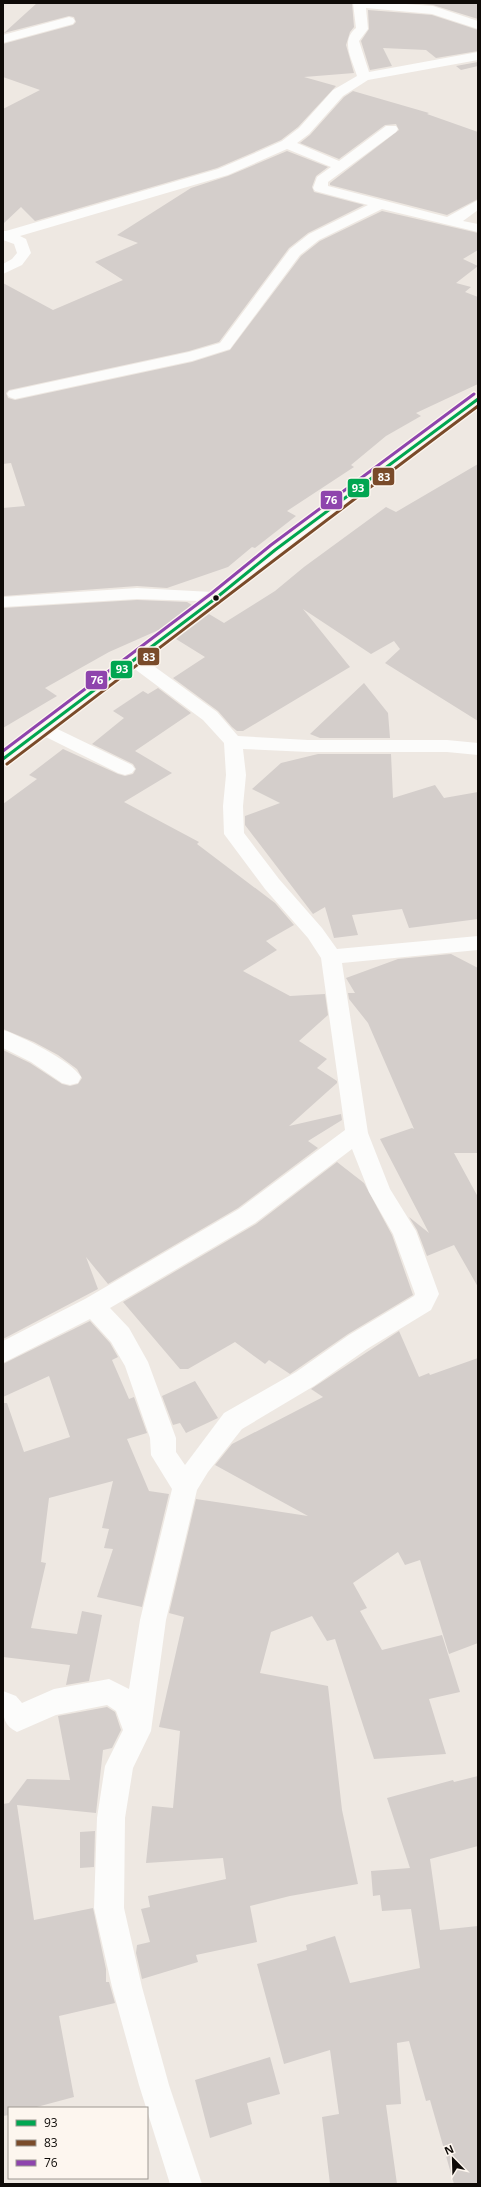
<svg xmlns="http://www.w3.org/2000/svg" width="481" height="2187" font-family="'Open Sans',sans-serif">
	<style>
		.building { fill: #d4cecb }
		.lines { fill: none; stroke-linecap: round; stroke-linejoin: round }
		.minor { fill: #fcfcfb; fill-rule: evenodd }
		.major { fill: #fcfcfb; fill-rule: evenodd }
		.bus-1-casing { stroke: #fdf6ef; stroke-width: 5.5 }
		.bus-2-casing { stroke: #fdf6ef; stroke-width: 5.5 }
		.bus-3-casing { stroke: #fdf6ef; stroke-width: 5.5 }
		.bus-1 { stroke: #00a651; stroke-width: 3 }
		.bus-2 { stroke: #7a4b2a; stroke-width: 3 }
		.bus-3 { stroke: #8e44ad; stroke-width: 3 }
		.bus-dot { fill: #0e0a07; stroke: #fdf6ef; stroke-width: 1.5 }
		.line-badge { stroke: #fdf6ef; stroke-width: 1.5 }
		.badge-label { font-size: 11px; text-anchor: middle; font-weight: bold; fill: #fff }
	</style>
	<rect width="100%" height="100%" fill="#eee8e2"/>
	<!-- building -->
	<path class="building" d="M37,3H352L354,27L350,32L346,45L354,73L304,77L336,86L298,127L281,140L252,153L217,168L35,221L21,207L3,224V109L40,90L3,77V44L73,25L76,22L74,17L69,16L4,33Z
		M413,3H478V19L433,5Z
		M368,10L432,15L478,30V51L436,58L426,50L383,48L392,66L370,70L361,41L369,29Z
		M478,62V66L461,70L456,66Z
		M353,91L429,113L427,114L478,132V199L447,215L330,185V183L399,130L396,124L385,125L339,159L300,143L310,135L344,97Z
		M287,151L328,167L316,176L312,187L314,192L364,205L308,233L289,248L219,342L189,351L9,390L6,393L8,398L15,400L192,362L230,350L301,256L320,241L382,211L478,233V250L463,259L478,266L456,283L471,287L465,292L478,297V384L416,413L421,416L386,436L351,465L354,467L287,511L296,516L255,548L252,547L228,567L167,588L137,586L3,596V508L25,506L11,463L3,464V283L53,310L123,280L95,262L138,243L117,235L191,188L228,176Z
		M478,464V721L385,663L400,649L394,641L371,654L303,609L350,667L243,731H237L232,727L218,711L173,678L205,657L176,639L209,614L224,623L275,591L304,567L386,507L396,512Z
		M137,600L187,602L192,605L161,629L109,652L45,688L57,696L3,728V608Z
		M364,683L388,713L390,738H320L310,734Z
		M158,688L191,713L135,751L172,773L124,802L199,842L197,844L275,903L294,925L266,941L277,950L243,971L290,996L325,994L328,1015L299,1041L327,1059L317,1068L337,1081V1083L289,1126L341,1114L342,1120L308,1141L318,1148L238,1208L108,1284L86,1257L98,1289L3,1339V1050L30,1063L62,1084L70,1086L78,1084L82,1078L77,1069L58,1055L34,1042L3,1029V804L37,779L29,775L63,749L118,774L125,776L133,774L136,769L133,764L92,744L124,718L113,711L143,691L148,694Z
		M318,754H391L393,798L435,785L444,798L478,792V919L409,928L402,909L352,915L358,935L334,938L325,907L313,914L245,825V816L280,803L252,789L281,763Z
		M451,954L478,968V1153H454L478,1197V1287L454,1245L427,1256L417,1230L409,1217L429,1233L380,1139L412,1128L414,1129L368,1023L349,999L348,993H355L346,978L398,959Z
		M337,1162L364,1183L392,1235L413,1295L348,1334L290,1374L269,1360L265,1364L235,1342L188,1369H180L123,1302L256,1224Z
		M90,1321L110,1343L118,1357L112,1360L129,1399L134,1397L147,1433L127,1439L149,1491L169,1494L142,1607L97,1597L113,1549L104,1548L109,1529L102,1528L113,1481L49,1498L41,1562L46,1563L31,1628L77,1634L82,1611L102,1615L89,1681L66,1685L70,1665L3,1657V1403H7L24,1452L70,1437L49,1376L3,1397V1364Z
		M399,1331L419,1377L429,1373L430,1375L478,1358V1643L449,1654L420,1560L405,1565L398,1552L353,1583L367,1608L360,1611L382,1650L442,1635L460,1692L429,1699L446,1754L374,1759L335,1639L327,1641L312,1616L271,1632L260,1673L328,1686L342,1810L358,1884L290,1896L250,1906L257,1942L196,1955L198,1962L142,1979L136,1953L137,1945L150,1942L141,1909L150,1907L148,1896L226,1879L223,1858L146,1863L152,1806L173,1808L180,1731L159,1727L184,1617L169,1613L196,1499L308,1516L215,1465L232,1444L323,1397L311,1389Z
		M195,1381L218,1418L186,1433L180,1423L173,1425L162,1396Z
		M107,1707L115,1712L121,1730L112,1748L103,1750L96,1813L17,1805L34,1920L93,1908L106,1969V1982H109L115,2003L59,2016L74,2097L33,2108H9V2115L3,2116V1804L9,1803L27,1779L70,1780L58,1716Z
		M478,1776V1846L430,1859L440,1930L478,1926V2184H454L430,2100L426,2101L409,2041L397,2043L401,2104L386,2105L397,2184H330L322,2117L339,2114L330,2050L284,2064L257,1964L307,1950L306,1945L335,1936L350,1983L420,1968L411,1909L382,1911L380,1895L373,1896L371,1871L410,1868L387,1798L453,1780L454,1782Z
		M95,1831L94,1867L80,1868V1832Z
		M270,2057L280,2094L247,2103L252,2124L210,2138L195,2080Z"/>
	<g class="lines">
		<!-- minor -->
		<path class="minor" d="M353,3H392L433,6L478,21V29L432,14L366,8L368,29L359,41L369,72L478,52V60L368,80L343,96L309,134L297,143L339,161L386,126H396L398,129L396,132L328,182V186L447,217L478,200V210L463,221L478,224V232L382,209L319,240L300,255L230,349L192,361L15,399L9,397L7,394L9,391L189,352L220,343L290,249L309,234L368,205L315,191L313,188L317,177L331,167L287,149L228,175L20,236L26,239L31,253L22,265L3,274V264L12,259L17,253L14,244L3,240V231H6L218,169L253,154L282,141L299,128L333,90L357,76C352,59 340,41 356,28Z
			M69,17L73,18L75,21L73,24L3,43V35Z
			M134,654L140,656L217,712L238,736L308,740H447L478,743V755L447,752H308L243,749L246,775L243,806L244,833L279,879L322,928L337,949L478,936V950L342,963L368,1133L390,1189L416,1231L439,1294L431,1310L367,1349L314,1386L242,1429L208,1472L197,1490L166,1620L151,1731L133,1768L125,1818L124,1908L142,1987L169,2085L202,2184H170L139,2085L112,1987L94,1908L97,1818L105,1766L123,1730L116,1711L107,1705L56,1715L17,1732C0,1724 3,1710 3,1691L16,1696L22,1703L54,1689L109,1679L129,1689L140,1620L172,1489L151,1455L150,1438L125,1366L111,1342L90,1319L3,1363V1341L85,1299L239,1209L345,1130L321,958L308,938L265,889L224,834L223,806L226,775L224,743L203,720L128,664L125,660L128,656ZM352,1149L369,1192L393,1234L415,1294L414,1296L349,1335L296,1372L224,1413L185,1465L176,1452V1438L148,1362L129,1328L110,1308L255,1223Z
			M43,722L132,765L135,769L132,773L125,775L118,773L36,732L34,728L36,724Z
			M3,1030C21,1036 72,1061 81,1077L78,1083L70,1085L62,1083L31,1062L3,1048Z"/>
		<!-- major -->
		<path class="major" d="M478,394V407L281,554L222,602L10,763L3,765V750L200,601L137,599L3,607V597L137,588L212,592L269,546L472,396Z"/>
		<defs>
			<path id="bus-1" d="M3,759L216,598L275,550L478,399"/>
			<path id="bus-2" d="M7,764C164,645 320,524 478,406"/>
			<path id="bus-3" d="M3,751L212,593L271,545L474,394"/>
		</defs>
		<!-- bus-1 casing -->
		<use href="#bus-1" class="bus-1-casing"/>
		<!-- bus-2 casing -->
		<use href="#bus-2" class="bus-2-casing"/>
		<!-- bus-3 casing -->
		<use href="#bus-3" class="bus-3-casing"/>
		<!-- bus-1 -->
		<use href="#bus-1" class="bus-1"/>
		<!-- bus-2 -->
		<use href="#bus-2" class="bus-2"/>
		<!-- bus-3 -->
		<use href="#bus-3" class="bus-3"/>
	</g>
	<!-- markers -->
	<circle class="bus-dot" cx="216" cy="598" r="3.5"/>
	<g class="line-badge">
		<rect x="372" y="467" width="23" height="19" rx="4" fill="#7a4b2a"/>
		<rect x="347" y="478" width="23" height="20" rx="4" fill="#00a651"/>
		<rect x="320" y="490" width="23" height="20" rx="4" fill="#8e44ad"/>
		<rect x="137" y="647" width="23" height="19" rx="4" fill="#7a4b2a"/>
		<rect x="110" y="660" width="23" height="19" rx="4" fill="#00a651"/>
		<rect x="85" y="670" width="23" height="20" rx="4" fill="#8e44ad"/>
	</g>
	<g class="badge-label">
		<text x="384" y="481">83</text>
		<text x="358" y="492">93</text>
		<text x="331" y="504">76</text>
		<text x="149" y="661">83</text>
		<text x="122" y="673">93</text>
		<text x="97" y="684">76</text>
	</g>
	<!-- border -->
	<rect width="481" height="2187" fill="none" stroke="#0e0a07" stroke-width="8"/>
	<!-- legend -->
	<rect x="8" y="2107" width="140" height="72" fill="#fdf6ef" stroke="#9d9892"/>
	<rect x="16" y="2120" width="20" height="6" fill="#00a651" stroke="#9d9892"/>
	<text x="44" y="2127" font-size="12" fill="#0e0a07">93</text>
	<rect x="16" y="2140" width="20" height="6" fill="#7a4b2a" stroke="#9d9892"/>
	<text x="44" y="2147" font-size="12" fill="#0e0a07">83</text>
	<rect x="16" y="2160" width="20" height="6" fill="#8e44ad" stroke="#9d9892"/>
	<text x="44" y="2167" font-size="12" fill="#0e0a07">76</text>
	<!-- north arrow -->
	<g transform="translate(453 2159) rotate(337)" stroke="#fdf6ef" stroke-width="3" paint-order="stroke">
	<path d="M0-3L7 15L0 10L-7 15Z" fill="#0e0a07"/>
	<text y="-6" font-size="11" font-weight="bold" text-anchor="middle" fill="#0e0a07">N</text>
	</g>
</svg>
